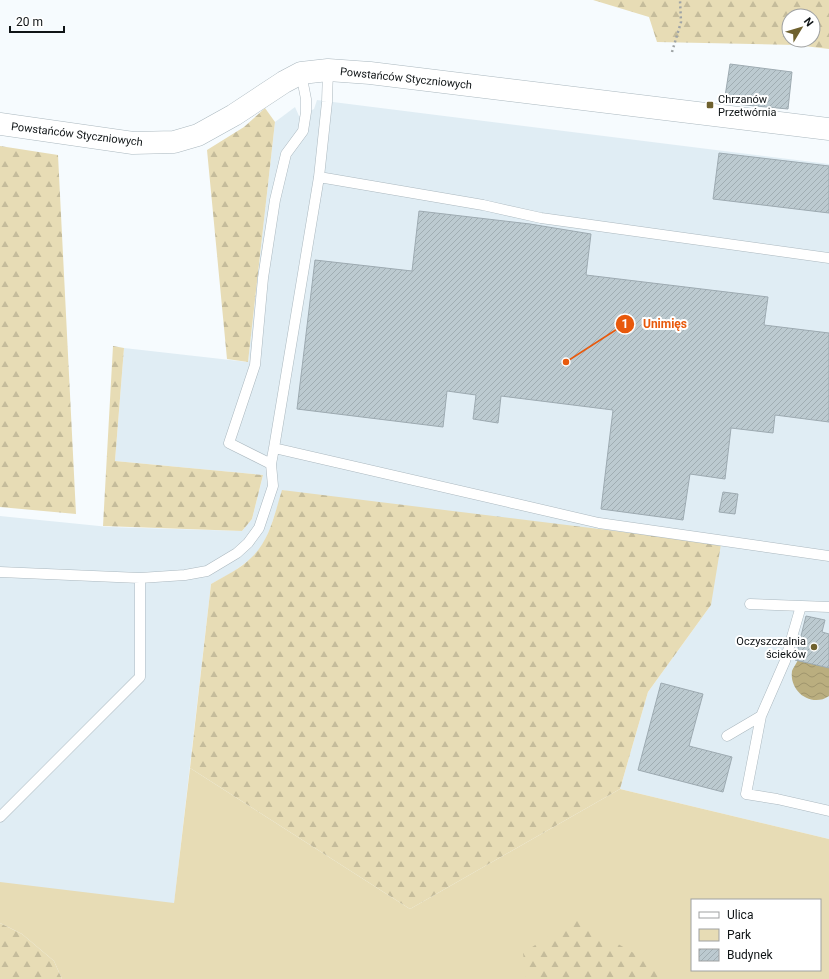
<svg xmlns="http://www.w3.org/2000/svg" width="829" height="979" font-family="Roboto,sans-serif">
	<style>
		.built { fill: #e0edf4 }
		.green { fill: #e7dcb5; fill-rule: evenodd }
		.forest { fill: url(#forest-firs); fill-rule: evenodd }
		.water { fill: url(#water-waves) }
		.building { fill: url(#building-hatch); stroke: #9daab1 }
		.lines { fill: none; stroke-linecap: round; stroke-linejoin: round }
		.service-casing { stroke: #abb8bf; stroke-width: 11 }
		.tertiary-casing { stroke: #abb8bf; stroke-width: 23 }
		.path { stroke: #9ea3a5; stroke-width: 2.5; stroke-dasharray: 2 3; stroke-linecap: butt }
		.service { stroke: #fff; stroke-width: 10 }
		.tertiary { stroke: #fff; stroke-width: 22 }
		.poi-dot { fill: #6f612e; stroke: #fff; stroke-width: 1.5 }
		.labels { text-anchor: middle; stroke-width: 4; stroke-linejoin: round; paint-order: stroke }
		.street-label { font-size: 11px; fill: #0f1416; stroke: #fff }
		.poi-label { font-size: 11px; fill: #0f1416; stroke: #fff; text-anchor: start }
		.leader { fill: none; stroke: #e8590c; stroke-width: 1.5 }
		.callout-dot { fill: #e8590c; stroke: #fff; stroke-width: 1.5 }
		.mark-label { font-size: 12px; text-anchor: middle; font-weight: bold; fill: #fff }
		.callout-label { font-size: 12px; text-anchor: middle; font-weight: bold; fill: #e8590c; stroke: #fff; stroke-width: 4; stroke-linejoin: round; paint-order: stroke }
	</style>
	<defs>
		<pattern id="forest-firs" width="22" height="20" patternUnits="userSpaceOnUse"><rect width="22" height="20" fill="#e7dcb5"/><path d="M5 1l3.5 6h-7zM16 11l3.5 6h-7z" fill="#c5bc9b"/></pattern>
		<pattern id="water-waves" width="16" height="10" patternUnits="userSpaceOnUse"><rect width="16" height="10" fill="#baae7f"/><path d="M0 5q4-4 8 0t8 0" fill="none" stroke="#9f956d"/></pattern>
		<pattern id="building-hatch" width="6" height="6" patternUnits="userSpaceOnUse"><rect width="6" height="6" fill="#bccad0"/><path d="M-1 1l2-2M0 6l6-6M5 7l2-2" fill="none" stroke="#a0adb2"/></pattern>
	</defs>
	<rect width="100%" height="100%" fill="#f6fbfe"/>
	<!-- built -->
	<path class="built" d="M317,100L829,164V839L620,789L648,692L711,605L283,490L271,526L264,543L253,557L233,572L211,584L174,904L0,884V516L109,527L242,531L252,519L263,475L115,461L124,348L248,362L275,122L295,107L299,116L314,109Z"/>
	<!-- green -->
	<path class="green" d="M190,768L410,909L620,789L829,839V979H62L54,961L22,934L0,923V882L174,903ZM692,900H820V970H692Z"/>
	<!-- forest -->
	<path class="forest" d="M593,0H829V49L796,45L657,42L649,17ZM789,16H813V40H789Z
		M265,108L275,122L248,362L227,359L207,150L244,127Z
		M0,146L58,155L76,514L0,507Z
		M113,346L124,348L115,461L263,475L252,519L242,531L103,526Z
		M282,490L721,544L711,605L648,692L620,789L410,909L190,768L211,584C225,576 240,569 252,557C270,540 275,512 282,490Z
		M575,919L644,959L667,979H526L523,953Z
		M0,923L22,934L54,961L62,979H0Z"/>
	<!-- water -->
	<path class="water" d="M798,660L829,668V696C812,708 789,692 792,671C793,668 796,664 798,660Z"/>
	<!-- building -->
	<path class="building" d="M730,64L792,72L788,109L724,103Z
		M719,153L829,166V213L713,199Z
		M419,211L530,224L591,234L586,275L768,297L764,325L829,333V422L775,415L773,433L731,428L725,479L690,474L683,520L601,509L613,410L501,396L498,423L473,419L476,395L447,391L443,427L297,409L315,260L412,271Z
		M723,492L738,494L735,514L719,512Z
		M806,616L825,620L822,632L829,634V668L795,660Z
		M661,683L703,694L689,746L732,757L723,792L638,770Z"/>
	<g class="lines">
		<defs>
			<path id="service" d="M328,70L327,102L319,177L274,448L599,523L829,556
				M319,177L483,205L541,218L829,258
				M271,464L229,443L255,365L263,278L275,200L286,154L303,131L306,112V99L301,73
				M0,572L140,578V677L0,817
				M140,578L185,575L207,571L237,553L248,543L259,528L273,486L271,464L274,448
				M750,604L829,607
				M761,716L746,794L777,799L829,811
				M727,736L761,716L785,661L801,606"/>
			<path id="tertiary" d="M0,124L133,143L174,142L198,135L234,115L284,82L301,73L328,70L370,73L829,129"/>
		</defs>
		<!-- service casing -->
		<use href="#service" class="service-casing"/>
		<!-- tertiary casing -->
		<use href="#tertiary" class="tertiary-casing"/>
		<!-- path -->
		<path class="path" d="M672,52L681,22L680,0"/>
		<!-- service -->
		<use href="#service" class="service"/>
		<!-- tertiary -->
		<use href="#tertiary" class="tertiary"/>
	</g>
	<!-- markers -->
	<g class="poi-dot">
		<rect x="706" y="101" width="8" height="8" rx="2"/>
		<circle cx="814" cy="647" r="4"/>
	</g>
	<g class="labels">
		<!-- street labels -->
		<g class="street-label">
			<text transform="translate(406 78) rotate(6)" y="4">Powstańców Styczniowych</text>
			<text transform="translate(77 134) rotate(7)" y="4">Powstańców Styczniowych</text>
		</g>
		<!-- poi labels -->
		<g class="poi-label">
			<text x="718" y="103">Chrzanów<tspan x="718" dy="13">Przetwórnia</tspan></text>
			<text x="806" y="645" text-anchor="end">Oczyszczalnia<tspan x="806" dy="13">ścieków</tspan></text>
		</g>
	</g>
	<!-- callouts -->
	<path class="leader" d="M566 362L625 324"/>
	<g class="callout-dot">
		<circle cx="566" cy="362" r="4"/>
		<circle cx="625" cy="324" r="10"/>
	</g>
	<g class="mark-label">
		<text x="625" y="328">1</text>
	</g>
	<g class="callout-label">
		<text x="665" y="328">Unimięs</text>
	</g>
	<!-- legend -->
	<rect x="691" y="899" width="130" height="72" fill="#ffffff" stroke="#9fa1a2"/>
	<rect x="699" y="912" width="20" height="6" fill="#ffffff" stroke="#9fa1a2"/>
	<text x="727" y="919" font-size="12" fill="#0f1416">Ulica</text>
	<rect x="699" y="929" width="20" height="12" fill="#e7dcb5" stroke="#9fa1a2"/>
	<text x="727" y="939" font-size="12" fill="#0f1416">Park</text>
	<rect x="699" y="949" width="20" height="12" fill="url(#building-hatch)" stroke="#9fa1a2"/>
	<text x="727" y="959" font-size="12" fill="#0f1416">Budynek</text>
	<!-- north arrow -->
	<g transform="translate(801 28) rotate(52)"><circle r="19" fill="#ffffff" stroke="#9fa1a2"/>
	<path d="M0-3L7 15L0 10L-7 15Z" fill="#6f612e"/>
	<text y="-6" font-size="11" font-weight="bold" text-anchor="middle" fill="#0f1416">N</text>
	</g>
	<!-- scale -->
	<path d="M10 26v6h54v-6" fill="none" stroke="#0f1416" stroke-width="2"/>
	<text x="16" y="26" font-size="12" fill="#0f1416" stroke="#ffffff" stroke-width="3" paint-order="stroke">20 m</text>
</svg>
